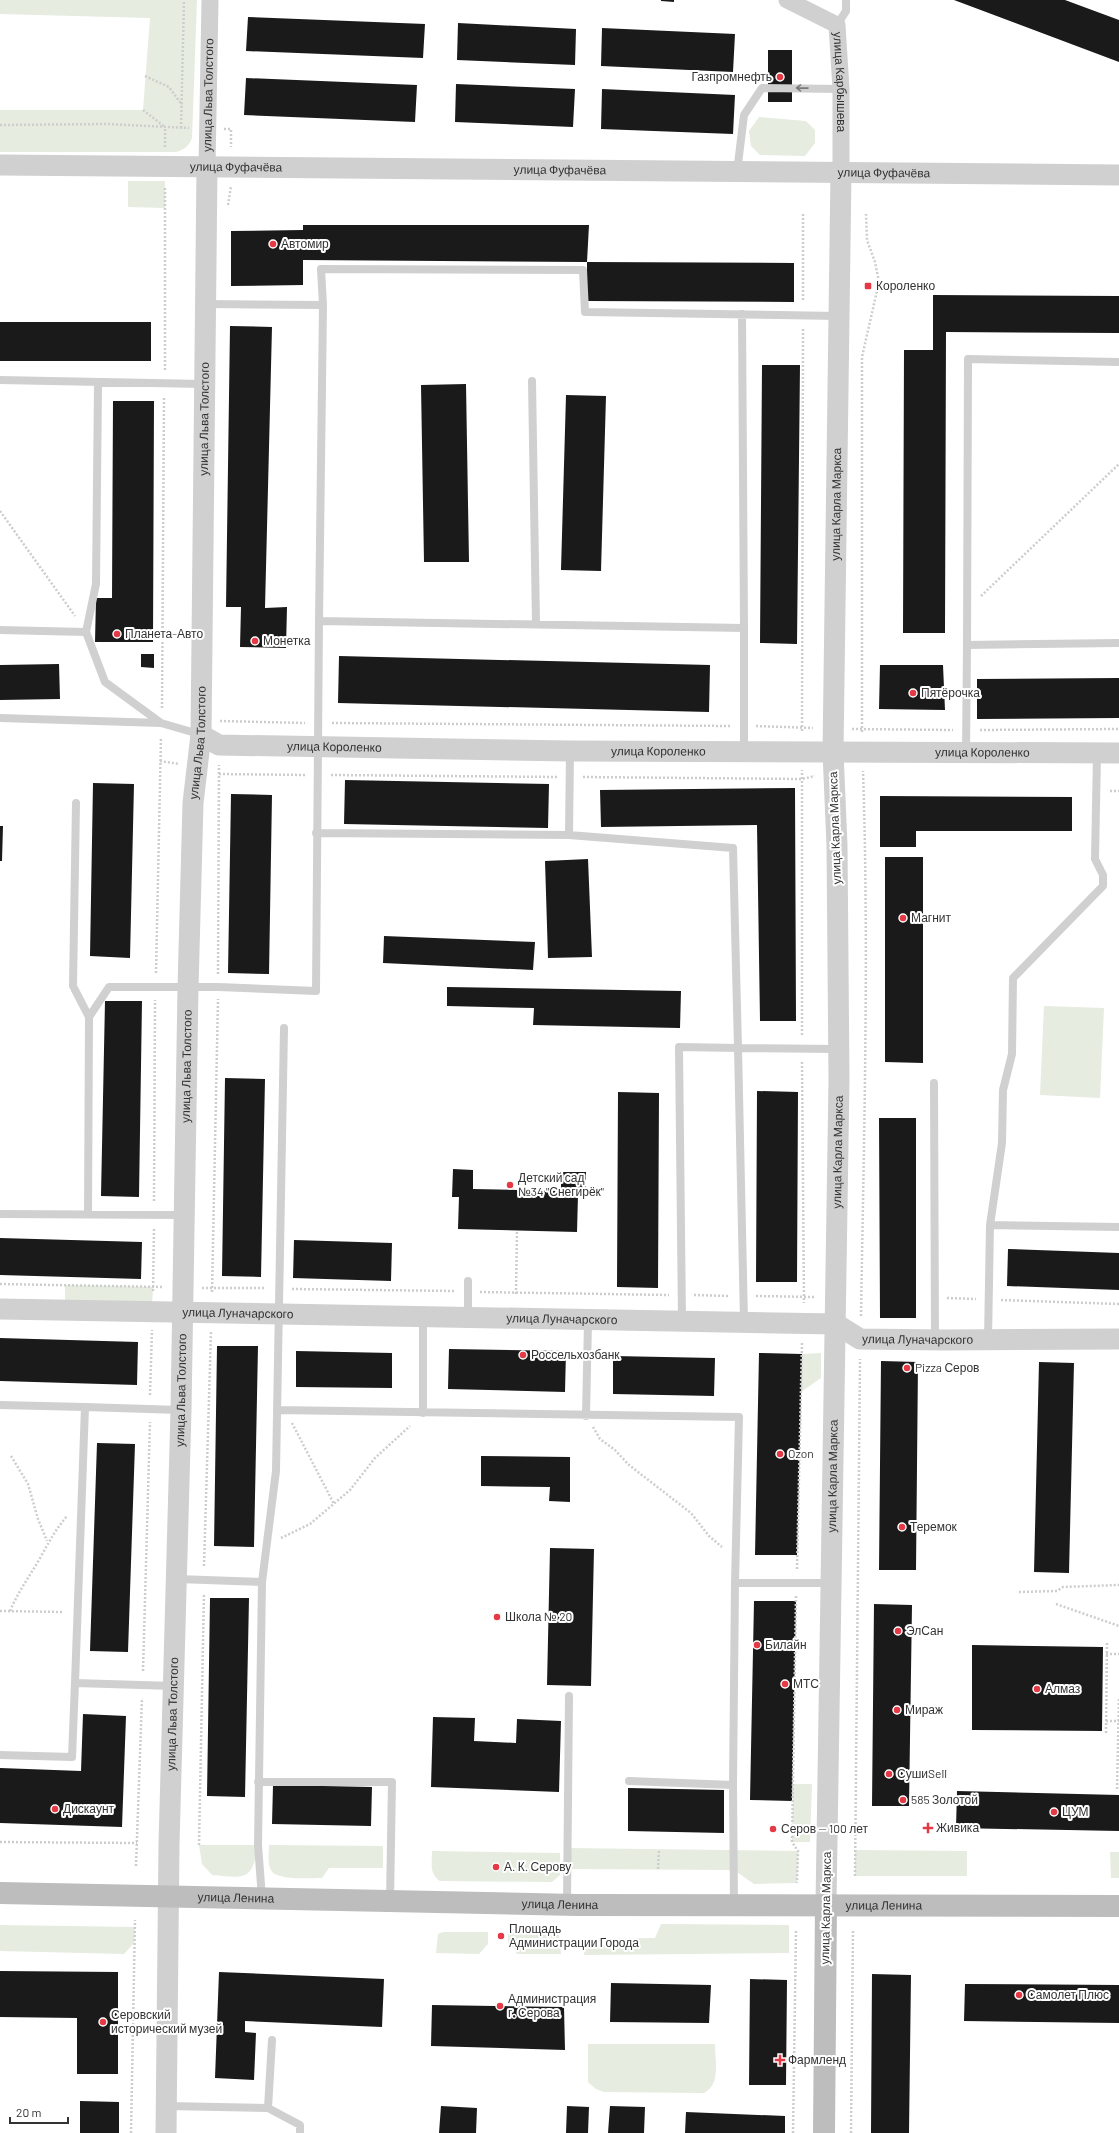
<svg xmlns="http://www.w3.org/2000/svg" width="1119" height="2133" font-family="Barlow,sans-serif">
	<style>
		.green { fill: #e6ecdf }
		.building { fill: #1a1a1a }
		.lines { fill: none; stroke-linecap: round; stroke-linejoin: round }
		.path { stroke: #cdcdcd; stroke-width: 2.5; stroke-dasharray: 2 2; stroke-linecap: butt }
		.service { stroke: #d0d0d0; stroke-width: 8 }
		.minor { stroke: #d0d0d0; stroke-width: 17 }
		.tertiary { stroke: #d0d0d0; stroke-width: 21 }
		.secondary { stroke: #bdbdbd; stroke-width: 22 }
		.oneway { stroke: #7a7a7a }
		.poi-dot { fill: #e63946; stroke: #fff; stroke-width: 1.5 }
		.labels { text-anchor: middle; stroke-width: 4; stroke-linejoin: round; paint-order: stroke }
		.poi-label { font-size: 12px; fill: #333; stroke: #fff; text-anchor: start }
		.street-label { font-size: 12px; fill: #333; stroke: #fff }
	</style>
	<rect width="100%" height="100%" fill="#fff"/>
	<!-- green -->
	<path class="green" d="M0,0H197L192,138C189,146 184,150 176,152H0V110H143L150,18L0,14Z
		M759,117L806,121L815,130V143L805,156L760,155L751,146L749,131Z
		M128,181H165V208L128,207Z
		M1044,1006L1104,1008L1100,1098L1040,1095Z
		M65,1285L153,1287L152,1306L65,1304Z
		M821,1353V1378L801,1392L802,1354Z
		M793,1784H812L810,1842H792Z
		M199,1845H258C252,1881 246,1878 212,1875L202,1864Z
		M269,1845L383,1846V1868H329L322,1878C311,1878 276,1881 271,1870C267,1863 269,1853 269,1845Z
		M567,1848L798,1851L797,1883L754,1884L734,1870L567,1869Z
		M855,1850L967,1851V1876H855Z
		M432,1851L560,1853V1875L552,1882L440,1881C429,1874 432,1863 432,1851Z
		M1110,1852H1119V1878H1111Z
		M661,1924L789,1925V1953L584,1955L586,1939L655,1938Z
		M0,1925L135,1927L134,1943L124,1954L0,1951Z
		M443,1932H488V1944L479,1954L436,1953L438,1934Z
		M508,1933H555L559,1935L561,1954H517L514,1948L508,1945Z
		M588,2044H715C715,2061 721,2084 704,2093L604,2092L596,2089L588,2082Z"/>
	<!-- building -->
	<path class="building" d="M661,0H674V2L661,1Z
		M954,0H1065L1119,20V62Z
		M248,17L425,24L423,58L246,51Z
		M458,23L576,29L575,65L457,60Z
		M602,28L735,34L733,72L601,66Z
		M768,50H792V102H768Z
		M246,78L417,85L415,122L244,115Z
		M456,84L575,89L573,127L455,122Z
		M602,89L735,95L733,134L601,129Z
		M303,225H589L587,262L303,260V285L231,286V231L303,230Z
		M587,262L794,263V302L587,301Z
		M933,295L1119,296V333L946,332L945,633H903L904,350H933Z
		M0,322H151V361H0Z
		M230,326L272,327L265,608L287,607L286,648L240,647L241,607H226Z
		M762,365H800L797,644L760,643Z
		M466,384L469,562H424L421,385Z
		M566,395L606,396L601,571L561,570Z
		M113,401H154L153,642H95L96,598H112Z
		M141,654H154V668L141,667Z
		M339,656L710,665L709,712L338,703Z
		M59,664L60,699L0,700V665Z
		M880,665H943L945,710L879,709Z
		M1119,678V718L977,719V679Z
		M345,780L549,784L548,828L344,824Z
		M93,783L134,784L130,958L90,956Z
		M795,788L796,1021H760L757,825L601,827L600,790Z
		M231,794L272,795L269,974L228,973Z
		M880,796L1072,797V831H916V847H880Z
		M0,826H3L2,861H0Z
		M885,857H923V1063L885,1062Z
		M588,859L592,957L548,958L545,861Z
		M384,936L535,942L533,970L383,963Z
		M447,987L681,991L680,1028L533,1025L534,1008L447,1006Z
		M105,1001H142L139,1197L101,1196Z
		M225,1078L265,1079L261,1277L222,1276Z
		M757,1091L798,1092L797,1282H756Z
		M618,1092L659,1093L658,1288L617,1287Z
		M879,1118H916V1318H880Z
		M453,1169L473,1170V1189L561,1191V1172H586V1195H578L577,1232L458,1229L459,1197H452Z
		M0,1238L142,1242L141,1279L0,1275Z
		M294,1240L392,1243L391,1281L293,1278Z
		M1008,1249L1119,1253V1290L1007,1286Z
		M0,1338L138,1342L137,1385L0,1381Z
		M217,1346H258L254,1547L214,1546Z
		M449,1349L566,1351L565,1392L448,1389Z
		M296,1351L392,1353V1388L296,1387Z
		M759,1353L802,1354L797,1555H755Z
		M613,1356L715,1358L714,1396L613,1394Z
		M881,1361L918,1362L916,1570H879Z
		M1039,1362L1074,1363L1069,1573L1034,1572Z
		M97,1443L135,1444L128,1652L90,1651Z
		M481,1456L570,1457V1502L549,1501L550,1487L481,1486Z
		M550,1548L594,1549L591,1686L547,1685Z
		M210,1598H249L245,1797L207,1796Z
		M754,1601H796L792,1801L750,1800Z
		M874,1604L912,1605L909,1806H872Z
		M972,1645L1103,1647L1102,1731L972,1730Z
		M83,1714L126,1716L122,1827L0,1823V1768L81,1771Z
		M433,1717L475,1718L474,1741L516,1743L517,1719L561,1721L559,1792L431,1787Z
		M273,1785L372,1787L371,1826L272,1824Z
		M628,1788L724,1790V1833L628,1831Z
		M957,1791L1119,1795V1831L956,1828Z
		M0,1971L118,1972V2074H77V2018L0,2017Z
		M219,1972L384,1979L382,2027L245,2021V2032L256,2033L254,2080L215,2078Z
		M872,1974L911,1975L909,2133H871Z
		M750,1979L787,1980L786,2085H749Z
		M611,1983L711,1985L709,2023L610,2022Z
		M965,1984L1119,1985V2023L964,2021Z
		M432,2005L564,2007L565,2050L431,2046Z
		M80,2101L119,2102V2133H80Z
		M441,2106L477,2108L476,2133H439Z
		M567,2106L589,2107L588,2133H566Z
		M610,2106L645,2107L644,2133H608Z
		M686,2112L785,2116V2133H685Z"/>
	<g class="lines">
		<!-- path -->
		<path class="path" d="M145,76L169,87L182,105
			M143,110L165,127
			M0,125L107,124L189,128
			M181,128L184,0
			M224,129H231V147
			M165,147V127
			M228,205L231,186
			M803,214V301
			M165,370V187
			M0,511L75,616
			M981,596L1119,464
			M162,708L164,397
			M220,721L305,723
			M332,723L731,726
			M756,726L813,728
			M852,729L953,730
			M980,730L1119,729
			M802,731L803,328
			M862,732V357L879,282L875,262L867,240L866,214
			M160,761L179,764
			M219,774L306,775
			M331,775L558,777
			M583,777L802,779L815,776
			M1110,791H1119
			M156,973L161,737
			M218,974L219,765
			M802,1035V770
			M802,1062L804,1303
			M154,1201L155,1000
			M0,1284L163,1287
			M202,1288H265
			M292,1289L455,1291
			M153,1291L154,1228
			M212,1292L218,999
			M480,1292L669,1295
			M516,1294L517,1230
			M694,1295L729,1296
			M756,1296L815,1297
			M947,1298L976,1299
			M1001,1300L1119,1304
			M861,1316C864,1134 869,952 863,771
			M150,1395L152,1330
			M292,1423L334,1504
			M593,1427L600,1439L615,1450L629,1465L691,1513L709,1536L722,1547
			M11,1456L28,1484L38,1519L47,1541
			M281,1538L310,1524L350,1490L375,1458L410,1426
			M204,1566L211,1331
			M797,1569L802,1342
			M1019,1592L1057,1591L1063,1587L1119,1585
			M796,1596L792,1842L798,1851L797,1883
			M1056,1604L1119,1626
			M0,1611L64,1612
			M10,1611C18,1592 29,1577 39,1560C48,1544 55,1530 67,1516
			M1106,1654H1119
			M143,1671L150,1422
			M1106,1721H1119
			M1106,1733L1107,1641
			M1117,1789L1119,1697
			M0,1842L137,1843
			M199,1845L204,1593
			M136,1866L142,1698
			M658,1869L659,1850
			M855,1876L860,1359
			M131,2133L135,1920
			M793,2133L796,1929
			M851,2133L853,1931"/>
		<!-- service -->
		<path class="service" d="M837,25L846,11V0
			M737,172L744,115L762,88L841,89
			M206,304L323,305L321,269L583,270L585,312L839,316
			M742,314L744,628
			M1119,362L968,359L967,645L1119,643
			M0,380L203,384
			M532,381L536,624
			M319,621L323,305
			M0,630L86,632L105,682L161,723
			M86,632L96,584L98,383
			M0,718L161,723L199,734
			M570,751L569,835L733,848L738,1048L838,1049
			M966,752L967,645
			M76,803L73,986L89,1017L88,1214
			M316,833L569,835
			M89,1017L109,987H218L316,991L319,621L744,628V750
			M934,1083L935,1340
			M0,1214L183,1215
			M990,1225L1119,1227
			M468,1317V1281
			M682,1321L679,1047L738,1048L744,1321
			M988,1340L990,1225L1002,1143L1003,1090L1012,1054L1013,978L1103,886V875L1095,859L1097,754
			M0,1405L85,1407L75,1683
			M85,1407L180,1410
			M277,1410L739,1417L735,1583H831
			M423,1413V1318
			M586,1416L588,1321
			M177,1579L262,1582
			M0,1755L72,1757L75,1683L174,1686
			M629,1781L733,1785L735,1583
			M258,1782H392L390,1901
			M733,1785L734,1904
			M262,1898L258,1845L262,1582L276,1471L284,1028
			M567,1903L569,1696
			M167,2106L268,2108L272,2040
			M268,2108L300,2125V2133"/>
		<!-- minor -->
		<g class="minor">
			<path id="s1" d="M787,0L837,25L841,89V172"/>
			<path id="s2" d="M207,167L210,0"/>
		</g>
		<!-- tertiary -->
		<g class="tertiary">
			<path id="s3" d="M0,165L1119,175"/>
			<path id="s4" d="M201,735L219,745L570,751L1119,753"/>
			<path id="s5" d="M0,1309L836,1324L860,1339L945,1340L1119,1339"/>
			<path id="s6" d="M826,1904L839,1080L837,845L833,752L841,172"/>
			<path id="s7" d="M166,2133L169,1844L181,1410L188,988L193,803L201,735L207,167"/>
		</g>
		<!-- secondary -->
		<g class="secondary">
			<path id="s8" d="M0,1893L577,1905L1119,1906"/>
			<path d="M824,2133L826,1904"/>
		</g>
	</g>
	<!-- one-way arrows -->
	<defs><path id="oneway-shaft" d="M-6 0H5M1.5-3L5.5 0L1.5 3" fill="none" stroke-width="1.6" stroke-linecap="round" stroke-linejoin="round"/></defs>
	<use class="oneway" href="#oneway-shaft" transform="translate(802 88) rotate(-179)"/>
	<!-- markers -->
	<g class="poi-dot">
		<circle cx="780" cy="77" r="4"/>
		<circle cx="273" cy="244" r="4"/>
		<rect x="864" y="282" width="8" height="8" rx="2"/>
		<circle cx="117" cy="634" r="4"/>
		<circle cx="255" cy="641" r="4"/>
		<circle cx="913" cy="693" r="4"/>
		<circle cx="903" cy="918" r="4"/>
		<circle cx="510" cy="1185" r="4"/>
		<circle cx="523" cy="1355" r="4"/>
		<circle cx="907" cy="1368" r="4"/>
		<circle cx="780" cy="1454" r="4"/>
		<circle cx="902" cy="1527" r="4"/>
		<circle cx="497" cy="1617" r="4"/>
		<circle cx="898" cy="1631" r="4"/>
		<circle cx="757" cy="1645" r="4"/>
		<circle cx="785" cy="1684" r="4"/>
		<circle cx="1037" cy="1689" r="4"/>
		<circle cx="897" cy="1710" r="4"/>
		<circle cx="889" cy="1774" r="4"/>
		<circle cx="903" cy="1800" r="4"/>
		<circle cx="55" cy="1809" r="4"/>
		<circle cx="1054" cy="1812" r="4"/>
		<path d="M926 1822h4v4h4v4h-4v4h-4v-4h-4v-4h4z"/>
		<circle cx="773" cy="1829" r="4"/>
		<circle cx="496" cy="1867" r="4"/>
		<circle cx="501" cy="1936" r="4"/>
		<circle cx="1019" cy="1995" r="4"/>
		<circle cx="500" cy="2006" r="4"/>
		<circle cx="103" cy="2022" r="4"/>
		<path d="M778 2054h4v4h4v4h-4v4h-4v-4h-4v-4h4z"/>
	</g>
	<g class="labels">
		<!-- poi labels -->
		<g class="poi-label">
			<text x="772" y="81" text-anchor="end">Газпромнефть</text>
			<text x="281" y="248">Автомир</text>
			<text x="876" y="290">Короленко</text>
			<text x="125" y="638">Планета-Авто</text>
			<text x="263" y="645">Монетка</text>
			<text x="921" y="697">Пятёрочка</text>
			<text x="911" y="922">Магнит</text>
			<text x="518" y="1182">Детский сад<tspan x="518" dy="14">№34 "Снегирёк"</tspan></text>
			<text x="531" y="1359">Россельхозбанк</text>
			<text x="915" y="1372">Pizza Серов</text>
			<text x="788" y="1458">Ozon</text>
			<text x="910" y="1531">Теремок</text>
			<text x="505" y="1621">Школа № 20</text>
			<text x="906" y="1635">ЭлСан</text>
			<text x="765" y="1649">Билайн</text>
			<text x="793" y="1688">МТС</text>
			<text x="1045" y="1693">Алмаз</text>
			<text x="905" y="1714">Мираж</text>
			<text x="897" y="1778">СушиSell</text>
			<text x="911" y="1804">585 Золотой</text>
			<text x="63" y="1813">Дискаунт</text>
			<text x="1062" y="1816">ЦУМ</text>
			<text x="936" y="1832">Живика</text>
			<text x="781" y="1833">Серов — 100 лет</text>
			<text x="504" y="1871">А. К. Серову</text>
			<text x="509" y="1933">Площадь<tspan x="509" dy="14">Администрации Города</tspan></text>
			<text x="1027" y="1999">Самолет Плюс</text>
			<text x="508" y="2003">Администрация<tspan x="508" dy="14">г. Серова</tspan></text>
			<text x="111" y="2019">Серовский<tspan x="111" dy="14">исторический музей</tspan></text>
			<text x="788" y="2064">Фармленд</text>
		</g>
		<!-- street labels -->
		<g class="street-label">
			<text dy="4" stroke="none"><textPath href="#s1" startOffset="113">улица Карбышева</textPath></text>
			<text dy="4" stroke="none"><textPath href="#s2" startOffset="72">улица Льва Толстого</textPath></text>
			<text dy="4" stroke="none"><textPath href="#s3" startOffset="236">улица Фуфачёва</textPath></text>
			<text dy="4" stroke="none"><textPath href="#s3" startOffset="560">улица Фуфачёва</textPath></text>
			<text dy="4" stroke="none"><textPath href="#s3" startOffset="884">улица Фуфачёва</textPath></text>
			<text dy="4" stroke="none"><textPath href="#s7" startOffset="1715">улица Льва Толстого</textPath></text>
			<text dy="4" stroke="none"><textPath href="#s6" startOffset="1400">улица Карла Маркса</textPath></text>
			<text dy="4" stroke="none"><textPath href="#s7" startOffset="1391">улица Льва Толстого</textPath></text>
			<text dy="4" stroke="none"><textPath href="#s4" startOffset="136">улица Короленко</textPath></text>
			<text dy="4" stroke="none"><textPath href="#s4" startOffset="460">улица Короленко</textPath></text>
			<text dy="4" stroke="none"><textPath href="#s4" startOffset="784">улица Короленко</textPath></text>
			<text transform="translate(835 828) rotate(-92)" y="4">улица Карла Маркса</text>
			<text dy="4" stroke="none"><textPath href="#s7" startOffset="1067">улица Льва Толстого</textPath></text>
			<text dy="4" stroke="none"><textPath href="#s6" startOffset="752">улица Карла Маркса</textPath></text>
			<text dy="4" stroke="none"><textPath href="#s5" startOffset="238">улица Луначарского</textPath></text>
			<text dy="4" stroke="none"><textPath href="#s5" startOffset="562">улица Луначарского</textPath></text>
			<text dy="4" stroke="none"><textPath href="#s5" startOffset="922">улица Луначарского</textPath></text>
			<text dy="4" stroke="none"><textPath href="#s7" startOffset="743">улица Льва Толстого</textPath></text>
			<text dy="4" stroke="none"><textPath href="#s6" startOffset="428">улица Карла Маркса</textPath></text>
			<text dy="4" stroke="none"><textPath href="#s7" startOffset="419">улица Льва Толстого</textPath></text>
			<text dy="4" stroke="none"><textPath href="#s8" startOffset="236">улица Ленина</textPath></text>
			<text dy="4" stroke="none"><textPath href="#s8" startOffset="560">улица Ленина</textPath></text>
			<text dy="4" stroke="none"><textPath href="#s8" startOffset="884">улица Ленина</textPath></text>
			<text transform="translate(826 1908) rotate(-89)" y="4">улица Карла Маркса</text>
		</g>
	</g>
	<!-- scale -->
	<path d="M10 2117v6h58v-6" fill="none" stroke="#333333" stroke-width="2"/>
	<text x="16" y="2117" font-size="12" fill="#333333" stroke="#ffffff" stroke-width="3" paint-order="stroke">20 m</text>
</svg>
